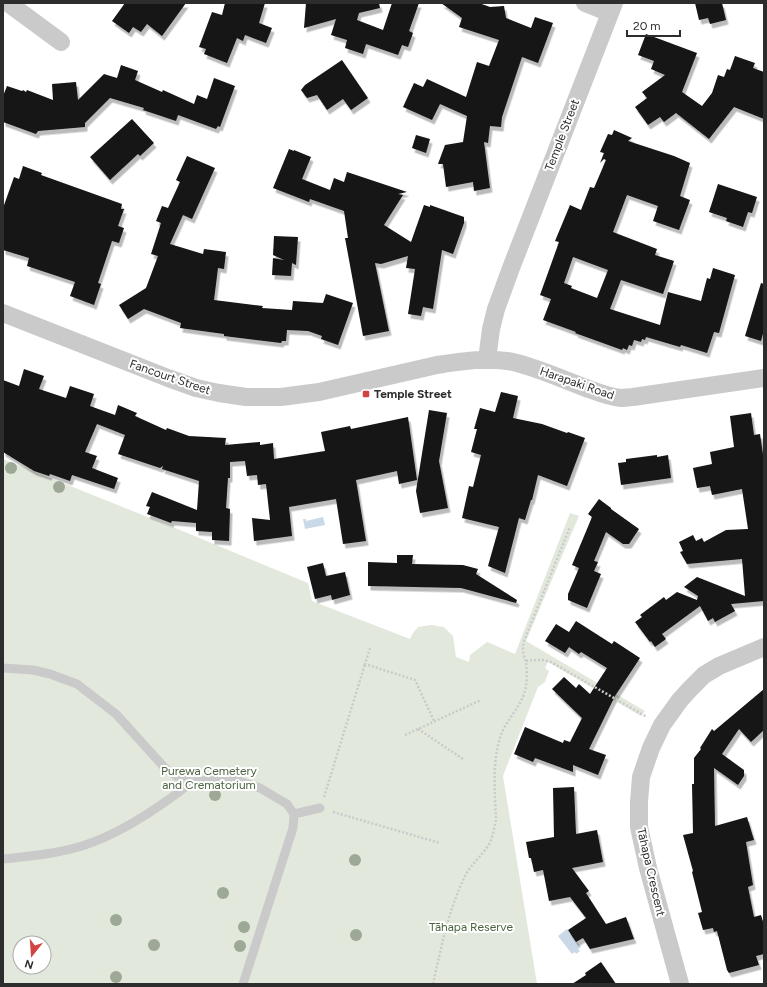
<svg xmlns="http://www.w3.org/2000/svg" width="767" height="987" font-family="Figtree,sans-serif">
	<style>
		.green { fill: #e2e9dc; fill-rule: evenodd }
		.water { fill: #cad9e7 }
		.building { fill: #141414; fill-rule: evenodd; filter: url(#shadow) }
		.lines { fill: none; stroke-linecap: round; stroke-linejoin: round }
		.path { stroke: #cacaca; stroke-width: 2.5; stroke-dasharray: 2 2; stroke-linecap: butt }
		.service { stroke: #cacaca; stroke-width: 9 }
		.minor { stroke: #cacaca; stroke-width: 18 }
		.tree { fill: #9da996 }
		.poi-dot { fill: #d04443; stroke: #fff; stroke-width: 1.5 }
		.labels { text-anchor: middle; stroke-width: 4; stroke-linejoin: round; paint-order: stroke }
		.street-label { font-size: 12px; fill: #2d2d2d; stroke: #fff }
		.poi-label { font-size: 12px; font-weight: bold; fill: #2d2d2d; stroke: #fff; text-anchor: start }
		.park-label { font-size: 12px; fill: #4d6340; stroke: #fff }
	</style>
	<defs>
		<filter id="shadow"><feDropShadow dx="2.5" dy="4.5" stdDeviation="0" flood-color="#0004"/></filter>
	</defs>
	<rect width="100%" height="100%" fill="#fff"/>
	<!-- green -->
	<path class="green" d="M3,459L180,530L308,583L312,601L410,639L413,633L418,627L431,625L444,627L453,636L456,657L469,662L470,655L487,642L515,654L570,513L579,516L526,641L645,711L641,716L548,662L545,668L549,671L545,682L538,687L503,776L537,984H3ZM20,943H44V967H20Z"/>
	<!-- water -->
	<path class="water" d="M323,517L325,525L305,529L303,519H306V521Z
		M567,929L581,947L578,949L580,951L576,954L575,952L572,954L558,936Z"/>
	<!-- building -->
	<path class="building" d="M125,3H186L162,36L147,24L141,32L133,27L129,33L112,21Z
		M225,3H265L259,23L272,28L266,43L245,35L243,41L237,38L227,63L204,54L206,49L199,47L212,12L222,15Z
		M306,3H379L380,8L359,13L357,20L383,30L392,3H419L409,31L413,33L408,47L402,45L398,55L366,44L363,54L345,48L347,40L331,35L336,19L304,28Z
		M441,3H479L490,7L504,6L506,18L531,28L535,17L553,23L538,63L522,57L502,117L501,127L490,126L488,143L484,142L490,188L474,191L473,182L446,187L443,164H438L445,145L463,142L467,116L440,104L432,120L403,107L414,83L423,87L427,79L466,97L477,62L489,66L499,40L459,27L462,18Z
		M695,3H722L726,20L710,24L708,18L699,20Z
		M646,34L697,53L682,92L702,106L712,93L718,75L724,77L727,69L730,70L735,56L755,63L753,68L764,72V119L734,107L709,139L676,113L664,122L660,117L648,125L635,107L647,98L642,92L665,75L651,69L654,61L638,55Z
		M342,60L368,98L351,110L343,99L327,110L317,95L307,98L301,90L305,85Z
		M121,65L138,71L135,80L162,92L163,90L194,104L197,95L207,99L214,78L235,86L220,127L218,126L216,129L178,115L176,121L143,110L144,108L110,98L85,123V127L38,131L36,134L3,122V96L7,86L22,91L23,90L26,92L27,90L53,100L52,84L76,82L78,100L104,74L117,78Z
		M132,119L154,143L140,156L138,154L110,180L90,157Z
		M614,130L632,138L628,141L674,156L690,163L680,196L690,200L679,230L653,221L658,206L627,195L613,232L657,249L655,255L674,261L663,294L621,280L610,309L660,325L668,292L701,301L707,278L710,279L713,268L735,275L719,333L714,332L707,353L681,345L680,347L646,337L645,340L642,339L641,342L634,340L632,346L629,345L627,350L623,348L622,350L575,333L576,332L543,320L551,299L540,295L559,242L555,241L570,205L581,210L590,187L594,188L606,160L604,159L600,163L604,153L600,152L608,134L612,135ZM573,257L608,270L597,298L571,288L572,286L564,283Z
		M416,135L430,139L426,153L412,148Z
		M289,149L294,151V150L311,157L302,179L330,190L334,178L344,182L347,172L407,192L398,194L403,195L384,225L411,242L424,205L430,207V205L464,217V223L453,254L442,250L433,309L423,307L421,316L408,314L415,269L406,268L408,256L381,264L375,263L389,331L363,336L345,238H348L344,211L310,199L309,202L273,188Z
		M187,156L215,168L192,219L183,215L170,244L203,254L204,249L226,252L224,269L218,268L214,300L263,306L262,308L292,310L293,301L323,303L326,294L353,303L338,345L321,339L322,336L308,331L287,330L286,341H282L281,343L224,336V334L180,328L181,323L144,309L128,319L119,305L146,288L158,256L151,254L161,223L156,221L162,206L168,208L180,182L176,180Z
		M23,166L42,173L41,175L122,204L121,209H124L118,226L124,228L119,243L112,241L98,283L101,284L94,305L70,296L75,282L27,266L29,258L3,250V208L14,177L19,179Z
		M718,184L757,197L752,213L748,212L743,227L726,221L727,218L709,212Z
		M274,236L298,237L296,265L292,263L291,276L272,275L273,258L284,260L273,255Z
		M761,283L764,284V330L761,341L745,336Z
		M24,369L44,376L39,389L66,398L70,386L94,394L90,406L115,415L118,405L137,413L135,416L166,430L167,428L189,436L226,438L225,445L260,442V445L273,443L274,459L325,451L321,432L350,426L351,429L408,417L417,480L399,484L397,471L356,480L366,541L343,544L336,499L289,507L292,536L254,541L252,518L270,520L266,484L258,485L257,475L247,476L245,461L230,462V478H228L226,508L230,509L229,541L212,540V532L196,531V523L172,521L171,523L147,514L150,507L146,506L152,492L197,510L199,481L162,469L163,466L160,468L118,454L125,435L97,424L85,452L97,456L92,468L118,478L114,489L72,475L70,481L50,474L49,476L34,471L3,452V380L19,386Z
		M501,392L518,396L513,418L542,424L567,433L568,432L585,438L567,486L538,475L532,500H531L525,520L519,518L505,573L488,566L499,527L462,518L469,486L473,487L481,455L471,452L477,429H474L480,408L495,412Z
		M429,410L447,413L439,461L448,508L420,513L416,491Z
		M751,413L754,435L760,434L764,461V601L731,604L735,611L715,622L713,618L708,621L700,606L662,634L666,639L655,647L651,641L650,642L635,622L642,617L640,615L664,597L666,600L677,592L697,600L698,596L684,587L697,577L745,596L742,559L687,564L680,552L683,551L679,542L693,535L696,541L702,538L704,542L726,530L748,529L742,489L712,495L710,486L697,488L693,468L712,464L710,452L734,447L730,416Z
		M657,455V457L668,455L671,478L621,485L618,463L626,462V459Z
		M599,499L611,508V509L639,529L629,544H623L606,532L594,561L598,562L594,571L601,574L587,608L568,600V594L579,568L572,565L592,517L588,514Z
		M397,555H413L412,564L463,565L478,569L476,574L517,600L516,603L461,588L368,586V562L397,563Z
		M323,563L326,576L345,572L350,595L332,600L331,595L315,599L307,567Z
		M576,621L612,644L614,641L640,658L615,696L589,749L606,755L598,775L573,765V772L535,758L533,762L514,754L525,727L563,743L564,740L570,742L582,718L552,689L564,677L576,688L579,684L590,694L607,668L581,652L579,654L569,647L565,653L545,641L556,624L569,632Z
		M764,689V730L751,742L739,729L722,754L744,770V776L738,785L714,768L715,826L747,817L754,840L746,842L753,885L748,887L754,917L761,915L764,925V954L756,956L759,965L729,973L727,970L717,931L714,932L713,928L703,930L698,913L702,912L692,872L693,871L683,835L693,833L692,784H694V758L701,749L700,748L712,729L714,731Z
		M574,787L576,834L597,830L603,862L572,868L589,891L586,893L606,924L626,917L634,939L590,949L583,938L576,942L568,930L586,918L570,897L549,901L543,870L534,872L531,858H529L526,842L554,837L553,788Z
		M601,962L616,984H572L586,975L585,973Z"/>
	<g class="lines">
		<!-- path -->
		<path class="path" d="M370,648L365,664L415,680L434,721
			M526,661C535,660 543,659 551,662L647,717
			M418,729L463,759
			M405,735L481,700
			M324,797L365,664
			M333,812L440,843
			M433,984C441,948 448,912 464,878C470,865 482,856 489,844C493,837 494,828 496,820C495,795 492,762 500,738C505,720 523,706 526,686C527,679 527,670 526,662C525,658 525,660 524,656C522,651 523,646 524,641L570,527"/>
		<!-- service -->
		<path class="service" d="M3,668L33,670L50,674L77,684L116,714L164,767L180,779L192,782L211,780H224L239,781L260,788L287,804L294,814L293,828L243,984
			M294,814L320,808
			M3,859C29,856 56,854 82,846C121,834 160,807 192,782"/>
		<!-- minor -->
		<path class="minor" d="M8,3L61,42
			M585,3L610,13
			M3,313L168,378L196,388L219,393L246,397H281L319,392L437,365C462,361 489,357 513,362C538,368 562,379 586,388C597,392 609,397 621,398C625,398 629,397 633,397L764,378
			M487,360L491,329L496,309L511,268L614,3
			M680,984L648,868L639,827V802L641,777L651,748L662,725L680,700L691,688L704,675L719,666L764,647"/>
	</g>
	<!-- trees -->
	<g class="tree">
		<circle cx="11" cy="468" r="6"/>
		<circle cx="59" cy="487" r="6"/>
		<circle cx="215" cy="795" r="6"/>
		<circle cx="355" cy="860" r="6"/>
		<circle cx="223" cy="893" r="6"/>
		<circle cx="116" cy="920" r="6"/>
		<circle cx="244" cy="927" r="6"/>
		<circle cx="356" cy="935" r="6"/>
		<circle cx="154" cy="945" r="6"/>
		<circle cx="240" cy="946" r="6"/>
		<circle cx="116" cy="977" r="6"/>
	</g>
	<!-- markers -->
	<rect class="poi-dot" x="362" y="390" width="8" height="8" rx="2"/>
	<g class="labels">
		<!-- street labels -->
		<g class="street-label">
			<text transform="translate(562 135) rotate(-69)" y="4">Temple Street</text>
			<text transform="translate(170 377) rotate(19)" y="4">Fancourt Street</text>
			<text transform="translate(577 383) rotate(19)" y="4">Harapaki Road</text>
			<text transform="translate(651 872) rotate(77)" y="4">Tāhapa Crescent</text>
		</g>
		<!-- poi labels -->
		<g class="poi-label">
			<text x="374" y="398">Temple Street</text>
		</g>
		<!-- park labels -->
		<g class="park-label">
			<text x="209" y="775">Purewa Cemetery<tspan x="209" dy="14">and Crematorium</tspan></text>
			<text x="471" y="931">Tāhapa Reserve</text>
		</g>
	</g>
	<!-- border -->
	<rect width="767" height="987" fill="none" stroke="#2d2d2d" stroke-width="8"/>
	<!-- north arrow -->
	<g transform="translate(32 955) rotate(197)"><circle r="19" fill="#ffffff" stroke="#ababab"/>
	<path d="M0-3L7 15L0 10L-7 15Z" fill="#d04443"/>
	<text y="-6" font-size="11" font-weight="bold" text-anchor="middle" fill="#2d2d2d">N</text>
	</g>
	<!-- scale -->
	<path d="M627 30v6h53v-6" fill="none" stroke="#2d2d2d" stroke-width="2"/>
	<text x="633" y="30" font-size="12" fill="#2d2d2d" stroke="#ffffff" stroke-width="3" paint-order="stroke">20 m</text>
</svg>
